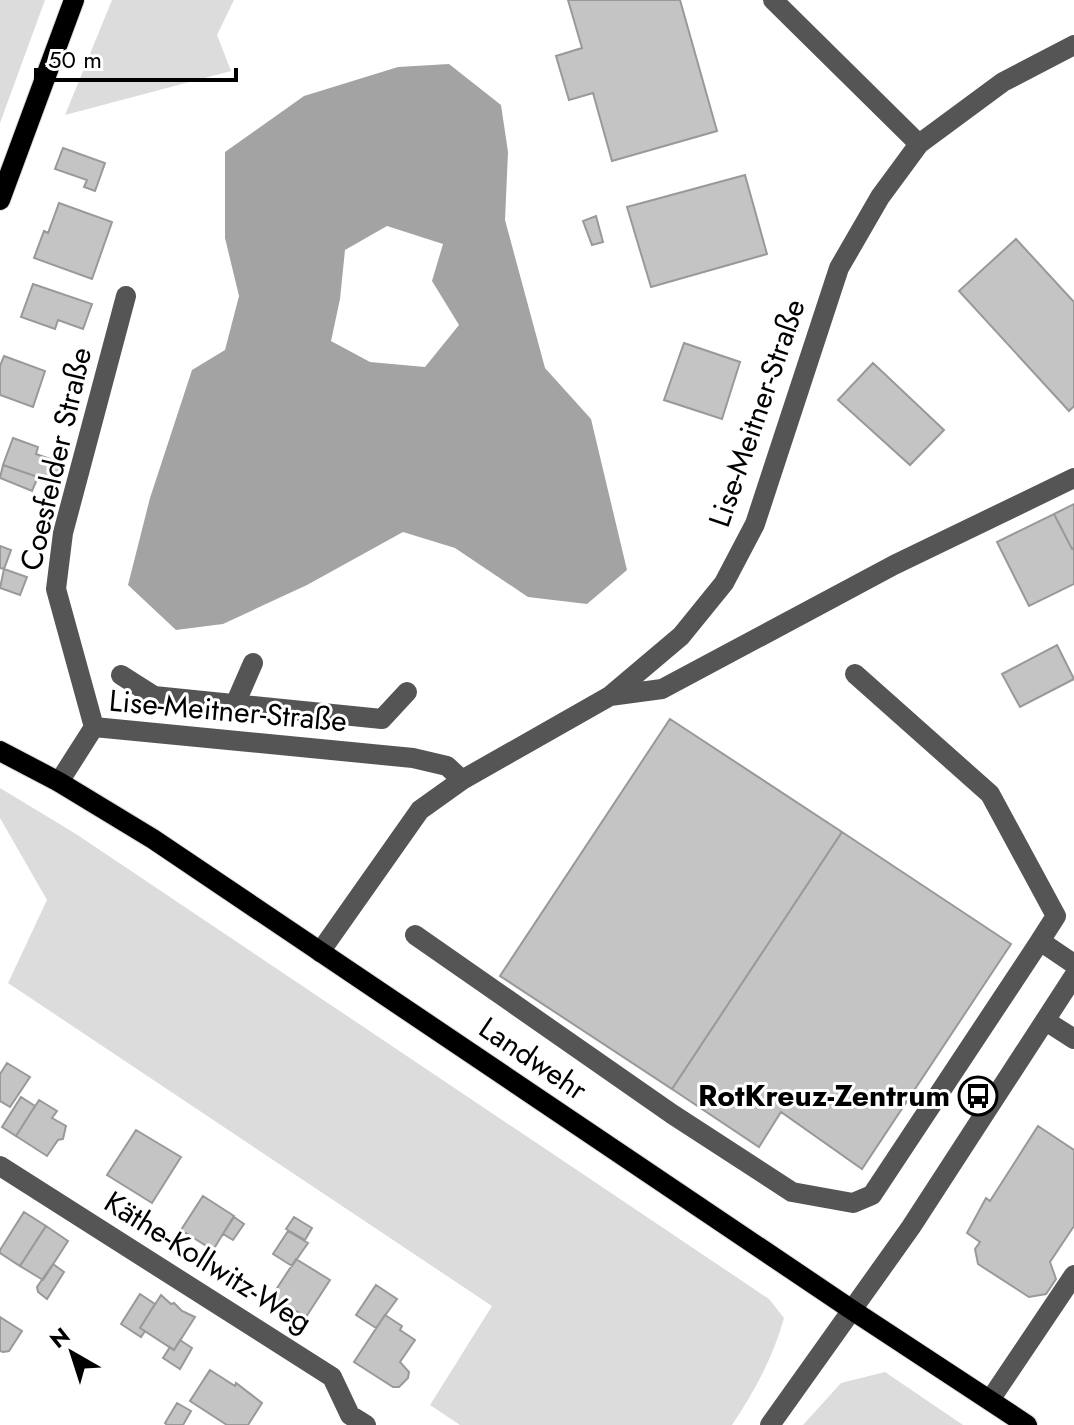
<svg xmlns="http://www.w3.org/2000/svg" width="1074" height="1425" font-family="Jost,sans-serif">
	<style>
		.green { fill: #dcdcdc }
		.water { fill: #a3a3a3; fill-rule: evenodd }
		.building { fill: #c4c4c4; stroke: #999; stroke-width: 2 }
		.lines { fill: none; stroke-linecap: round; stroke-linejoin: round }
		.major-casing { stroke: #dbdbdb; stroke-width: 22 }
		.minor { stroke: #555; stroke-width: 20 }
		.major { stroke: #000; stroke-width: 20 }
		.labels { text-anchor: middle; stroke-width: 6; stroke-linejoin: round; paint-order: stroke }
		.street-label { font-size: 30px; fill: #000; stroke: #fff }
		.poi-label { font-size: 30px; font-weight: bold; fill: #000; stroke: #fff; text-anchor: end }
	</style>
	<rect width="100%" height="100%" fill="#fff"/>
	<!-- green -->
	<path class="green" d="M0,0H45L0,123Z
		M112,0H234L217,35L231,71L65,115Z
		M0,788L76,834L769,1299L784,1318C773,1357 755,1391 732,1425H460L430,1405L492,1306L8,983L47,900L0,818Z
		M885,1372L963,1425H803L841,1383Z"/>
	<!-- water -->
	<path class="water" d="M449,64L501,105L508,152L505,220L545,368L591,419L627,570L587,604L528,597L455,548L403,532L307,585L223,624L176,630L128,585L150,498L192,370L225,350L239,296L225,238V152L304,96L398,67ZM387,226L443,244L432,281L459,325L425,367L370,362L331,341L340,299L345,250Z"/>
	<!-- building -->
	<path class="building" d="M568,0H680L717,131L612,161L593,93L569,100L556,56L582,48Z
		M63,148L105,163L95,191L84,187L87,180L55,169Z
		M745,175L767,254L651,287L627,207Z
		M59,203L112,222L92,279L34,258L44,231L48,233Z
		M596,216L603,242L592,245L583,221Z
		M1016,239L1074,302V406L1069,411L959,291Z
		M33,284L92,304L83,329L58,320L55,329L21,317Z
		M684,343L740,362L722,419L664,400Z
		M4,356L45,371L33,407L0,395V366Z
		M873,363L944,430L910,465L838,400Z
		M13,438L38,447L36,454L62,463L55,483L3,465Z
		M3,465L38,477L32,491L0,478Z
		M1074,504V548L1072,549L1054,514Z
		M1054,514L1072,549L1074,548V584L1029,606L997,542Z
		M0,546L11,550L4,569L0,568Z
		M4,569L27,577L20,595L0,588Z
		M1057,645L1074,679L1020,707L1002,674Z
		M670,719L842,832L672,1089L500,976Z
		M842,832L1011,944L862,1169L781,1112L759,1147L672,1089Z
		M7,1063L30,1077L10,1107L0,1101V1074Z
		M21,1097L35,1106L16,1136L2,1127Z
		M39,1100L57,1111L52,1118L66,1126L63,1139L58,1140L47,1156L16,1136Z
		M1038,1126L1074,1150V1226L1050,1262L1056,1279L1046,1294L1029,1297L978,1264L975,1249L980,1242L967,1233L986,1198L990,1201Z
		M136,1130L181,1157L152,1203L107,1175Z
		M203,1196L234,1216L213,1250L181,1230Z
		M24,1212L46,1226L20,1266L0,1253V1250Z
		M234,1217L244,1224L233,1240L223,1234Z
		M294,1217L312,1228L305,1240L286,1229Z
		M46,1226L68,1241L43,1280L20,1266Z
		M288,1231L308,1243L292,1266L273,1254Z
		M296,1259L330,1280L306,1317L272,1296Z
		M53,1264L64,1272L47,1299L38,1292L37,1287Z
		M376,1285L397,1299L376,1328L356,1315Z
		M140,1294L155,1304L140,1328L145,1331L141,1337L121,1324Z
		M161,1295L171,1304L174,1303L182,1311L195,1317L174,1350L140,1328Z
		M385,1315L402,1326L400,1330L415,1340L400,1362L409,1372L408,1378L399,1387H393L354,1362Z
		M0,1317L22,1331L9,1351L3,1352L0,1351Z
		M180,1340L192,1348L180,1369L163,1358L170,1347L174,1350Z
		M210,1370L235,1386L236,1383L262,1403L248,1425H227L190,1401Z
		M177,1403L191,1411L183,1425H167L165,1423Z"/>
	<g class="lines">
		<defs>
			<path id="major" d="M0,200L74,0
				M0,751L59,782L153,839L852,1310L1027,1425"/>
		</defs>
		<!-- major casing -->
		<use href="#major" class="major-casing"/>
		<!-- minor -->
		<path class="minor" d="M773,0L919,144
			M855,674L990,794L1056,916L1040,941L1074,964
			M121,675L154,696L382,719L407,692
			M610,696L662,689L894,565L1074,478
			M236,702L253,663
			M94,727L56,589L63,533L126,296
			M59,782L94,727L413,758L447,766L462,780
			M415,935L672,1114L792,1192L853,1203L872,1195L1040,941
			M320,952L420,810L462,780L610,696L681,636L724,583L755,524L839,268L880,197L919,144L1003,82L1074,45
			M1046,1021L1074,1039
			M0,1166L332,1377L350,1415L366,1425
			M990,1400L1074,1275
			M770,1425L911,1227L1074,976"/>
		<!-- major -->
		<use href="#major" class="major"/>
	</g>
	<!-- icons -->
	<defs>
		<symbol id="bus-ring" viewBox="-11 -11 22 22"><circle r="9.5" fill="#fff" stroke="#000" stroke-width="1.5"/><path d="M-5-6H5V4H4V6H2V4H-2V6H-4V4H-5ZM-3.5-4V0h7V-4ZM-3.5 1.2v1.5H-2V1.2ZM2 1.2v1.5H3.5V1.2Z" fill="#000"/></symbol>
	</defs>
	<g fill-rule="evenodd">
		<use href="#bus-ring" x="956" y="1074" width="44" height="44"/>
	</g>
	<g class="labels">
		<!-- street labels -->
		<g class="street-label">
			<text transform="translate(757 413) rotate(-71)" y="10">Lise-Meitner-Straße</text>
			<text transform="translate(56 459) rotate(-77)" y="10">Coesfelder Straße</text>
			<text transform="translate(228 711) rotate(5)" y="10">Lise-Meitner-Straße</text>
			<text transform="translate(533 1059) rotate(34)" y="10">Landwehr</text>
			<text transform="translate(208 1262) rotate(32)" y="10">Käthe-Kollwitz-Weg</text>
		</g>
		<!-- poi labels -->
		<g class="poi-label">
			<text x="950" y="1106">RotKreuz-Zentrum</text>
		</g>
	</g>
	<!-- north arrow -->
	<g transform="translate(72 1353) rotate(321)" stroke="#ffffff" stroke-width="6" paint-order="stroke">
	<path d="M0-6L14 30L0 20L-14 30Z" fill="#000000"/>
	<text y="-12" font-size="22" font-weight="bold" text-anchor="middle" fill="#000000">N</text>
	</g>
	<!-- scale -->
	<path d="M36 68v12h200v-12" fill="none" stroke="#000000" stroke-width="4"/>
	<text x="48" y="68" font-size="24" fill="#000000" stroke="#ffffff" stroke-width="6" paint-order="stroke">50 m</text>
</svg>
